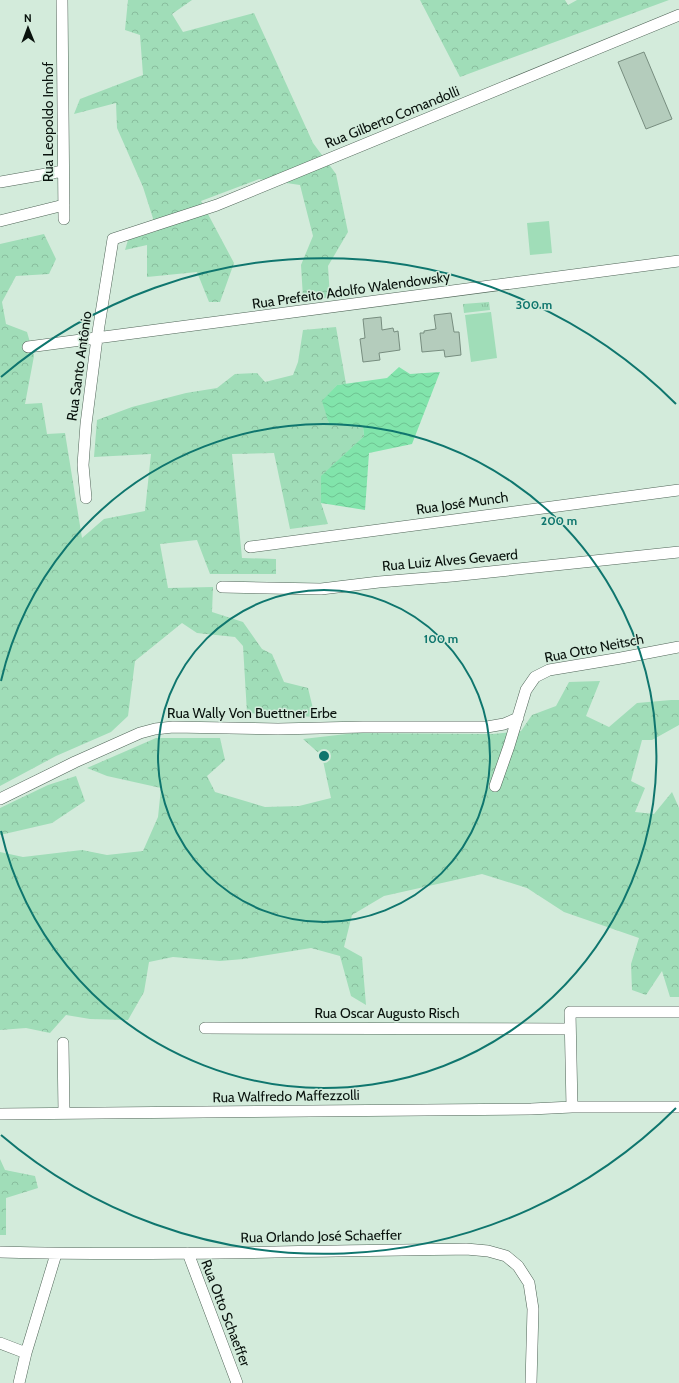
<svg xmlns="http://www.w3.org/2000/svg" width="679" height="1383" font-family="Cabin,sans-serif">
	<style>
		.grass { fill: url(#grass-tufts) }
		.forest { fill: url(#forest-crowns) }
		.pitch { fill: #a0ddb8 }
		.water { fill: url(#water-waves) }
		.building { fill: #b4ccbc; stroke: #778d7f }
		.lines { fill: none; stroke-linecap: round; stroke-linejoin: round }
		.street-casing { stroke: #506558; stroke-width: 12 }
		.street { stroke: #fff; stroke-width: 11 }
		.ring { fill: none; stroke: #0f766e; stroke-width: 2 }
		.labels { text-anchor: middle; stroke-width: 3; stroke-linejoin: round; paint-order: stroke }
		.street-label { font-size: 14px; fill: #09120d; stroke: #d3ebdb }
		.centre { fill: #0f766e; stroke: #d3ebdb; stroke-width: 2 }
		.ring-label { font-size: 12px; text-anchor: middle; font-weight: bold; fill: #0f766e; stroke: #d3ebdb; stroke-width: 3; stroke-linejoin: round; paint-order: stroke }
	</style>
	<defs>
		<pattern id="grass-tufts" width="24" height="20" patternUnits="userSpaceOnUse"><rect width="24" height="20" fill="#a0ddb8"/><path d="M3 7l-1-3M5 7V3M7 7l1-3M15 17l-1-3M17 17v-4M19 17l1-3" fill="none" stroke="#88bd9d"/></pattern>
		<pattern id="forest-crowns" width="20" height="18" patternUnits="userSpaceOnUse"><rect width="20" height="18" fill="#a0ddb8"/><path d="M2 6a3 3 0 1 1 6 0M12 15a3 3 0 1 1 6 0" fill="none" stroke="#88bd9d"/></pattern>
		<pattern id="water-waves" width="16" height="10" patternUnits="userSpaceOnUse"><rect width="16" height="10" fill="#81e4ab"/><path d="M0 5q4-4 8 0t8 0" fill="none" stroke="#6ec392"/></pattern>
	</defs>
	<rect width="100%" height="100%" fill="#d3ebdb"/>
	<!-- grass -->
	<path class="grass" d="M489,302L490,310L464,313L463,304Z"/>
	<!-- forest -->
	<path class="forest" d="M128,0H192L172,14L183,32L254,13L313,143L336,174L348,232L328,266L330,298H303L301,265L313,236L300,185L259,179L201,201L234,263L220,302H209L197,272L147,277V245L125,250L128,240L157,231L143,187L117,128L116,103L74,114L80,99L143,75L140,35L125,30Z
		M420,0H565L568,5L577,0H669L460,77Z
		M44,234L56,259L49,274L16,276L2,302L6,324L27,332L34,356L25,404L42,403L47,434L65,433L82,538L104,519L145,511L151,454L94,457L97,420L132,407L186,393L217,388L235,374L257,373L265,382L293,375L298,362L303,330L336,327L346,384L337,385L323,401L329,424L363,427L364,436L322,476L321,503L328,524L290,529L274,453L232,454L242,558L276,559V574H210L197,540L160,544L168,588L213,587L212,612L243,622L262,649L272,654L284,682L308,688L315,717L247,713L243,646L235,637L197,633L182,623L135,661L128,716L111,732L56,756L0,786V244Z
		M600,681L586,716L609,727L637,703L671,700H679V725L652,740H642L631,781L645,788L635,812L654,814L672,792L679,808V997H670L662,971L646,995L632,990L631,964L639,938L564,912L527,888L482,874L384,896L352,915L344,947L362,957L366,1005L351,996L340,956L311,948L244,959L220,961L173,957L149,962L144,992L128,1020L90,1019L66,1015L50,1033L26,1028L0,1030V852L23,857L82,850L107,855L143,851L158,817L161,788L107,776L87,768L156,738H220L225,760L207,776L215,792L265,807L299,806L331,798L322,756L303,739L355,733L493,734L521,731L532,715L556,706L569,682Z
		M76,776L85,801L52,823L0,835V808L48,785Z
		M0,1159L5,1170L35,1176L38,1188L6,1198V1235H0Z"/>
	<!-- pitch -->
	<path class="pitch" d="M549,221L552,253L530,255L527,223Z
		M491,312L497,358L471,362L465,315Z"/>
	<!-- water -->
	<path class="water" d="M399,367L410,374L440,372L412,444L369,453L365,510L321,503V476L364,436L363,427L329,424L322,401L337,385L387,378Z"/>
	<!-- building -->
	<path class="building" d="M644,52L672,119L646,129L618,62Z
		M451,313L454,332H459L461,355L445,357L444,350L422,352L420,333H424V331L436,329L434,315Z
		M381,317L382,330L393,328L394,332L398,331L400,350L379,353L380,360L363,362L360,339L365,338L363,319Z"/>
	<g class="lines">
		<defs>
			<path id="street" d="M62,0L64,219
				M0,182L63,171
				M0,221L64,205
				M28,347L679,261
				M86,498L83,465L86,424L97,338L113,239L217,205L679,15
				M250,547L679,490
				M222,587L321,589L379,582L452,576L679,552
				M495,786L509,746L526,690L535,677L549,670L621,658L679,647
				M0,799L75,762L140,733L155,729L173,727L278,729L363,727H487L504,724L518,718
				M205,1028L570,1029
				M63,1043L64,1113
				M572,1107L570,1012H679
				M0,1114L531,1109L572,1107H679
				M0,1252C155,1256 311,1251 466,1249L488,1251L506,1256L518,1266L529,1283L533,1309L531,1383
				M188,1253L237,1383
				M0,1343L26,1353
				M19,1383L26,1353L56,1254"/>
		</defs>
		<!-- street casing -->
		<use href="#street" class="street-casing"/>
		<!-- street -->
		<use href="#street" class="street"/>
	</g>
	<!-- distance rings -->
	<g class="ring">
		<circle cx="324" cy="756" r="166"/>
		<path d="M1 681A332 332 0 1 1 1 831"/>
		<path d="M676 1108A498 498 0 0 1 1 1135M1 377A498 498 0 0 1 676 404"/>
	</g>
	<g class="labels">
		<!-- street labels -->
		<g class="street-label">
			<text transform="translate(392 117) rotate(-22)" y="5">Rua Gilberto Comandolli</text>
			<text transform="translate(48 122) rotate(-90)" y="5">Rua Leopoldo Imhof</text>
			<text transform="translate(351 290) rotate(-8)" y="5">Rua Prefeito Adolfo Walendowsky</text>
			<text transform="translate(79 366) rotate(-82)" y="5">Rua Santo Antônio</text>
			<text transform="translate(462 503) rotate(-8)" y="5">Rua José Munch</text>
			<text transform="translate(450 560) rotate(-5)" y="5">Rua Luiz Alves Gevaerd</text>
			<text transform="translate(594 648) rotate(-11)" y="5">Rua Otto Neitsch</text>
			<text x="252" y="718">Rua Wally Von Buettner Erbe</text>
			<text x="387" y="1018">Rua Oscar Augusto Risch</text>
			<text transform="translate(286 1096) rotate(-1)" y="5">Rua Walfredo Maffezzolli</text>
			<text transform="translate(321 1236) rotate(-1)" y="5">Rua Orlando José Schaeffer</text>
			<text transform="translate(226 1313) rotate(69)" y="5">Rua Otto Schaeffer</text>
		</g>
	</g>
	<circle cx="324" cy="756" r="6" class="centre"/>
	<g class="ring-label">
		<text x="534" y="309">300 m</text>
		<text x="559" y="525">200 m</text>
		<text x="441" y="643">100 m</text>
	</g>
	<!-- north arrow -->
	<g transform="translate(28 28) rotate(359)" stroke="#d3ebdb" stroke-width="3" paint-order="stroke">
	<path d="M0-3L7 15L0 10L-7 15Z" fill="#09120d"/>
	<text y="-6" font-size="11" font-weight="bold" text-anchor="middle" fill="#09120d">N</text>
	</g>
</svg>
